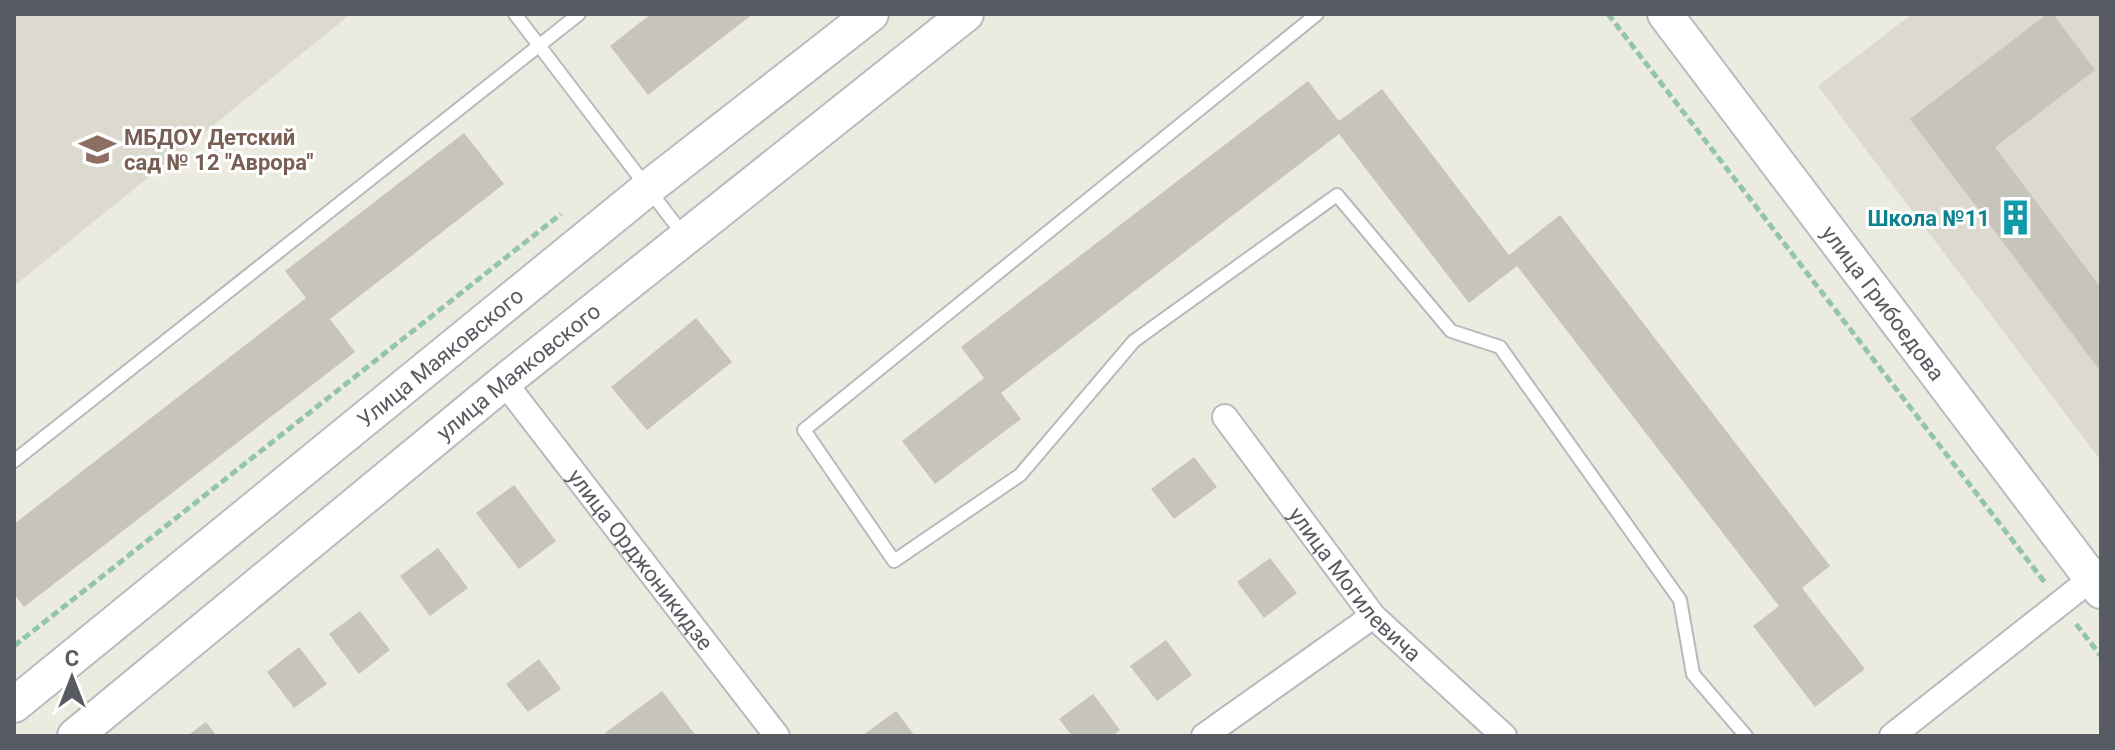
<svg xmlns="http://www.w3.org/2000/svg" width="2115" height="750" font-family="Roboto,sans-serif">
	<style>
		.education { fill: #dcdace }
		.building { fill: #c7c4bc }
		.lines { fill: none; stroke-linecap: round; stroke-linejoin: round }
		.lane-casing { stroke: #b7b9bf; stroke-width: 16 }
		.street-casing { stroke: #b7b9bf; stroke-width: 28 }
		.secondary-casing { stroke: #b8bbc2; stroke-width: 38 }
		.path { stroke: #92c6a7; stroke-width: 5; stroke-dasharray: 8 4; stroke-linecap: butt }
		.lane { stroke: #fff; stroke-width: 12 }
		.street { stroke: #fff; stroke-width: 24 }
		.secondary { stroke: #fff; stroke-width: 34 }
		.labels { text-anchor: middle; stroke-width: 6; stroke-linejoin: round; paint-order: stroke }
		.education-label { font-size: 22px; font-weight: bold; fill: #785e54; stroke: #fff; text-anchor: start }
		.culture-label { font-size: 22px; font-weight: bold; fill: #0d838f; stroke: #fff; text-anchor: end }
		.street-label { font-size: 22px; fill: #585b61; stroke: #fff }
	</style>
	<rect width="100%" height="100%" fill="#ecebdf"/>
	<!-- education -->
	<path class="education" d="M14,14H351L14,286Z
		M1912,14H2101V461L1818,86Z"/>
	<!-- building -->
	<path class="building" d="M651,14H753L648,95L610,46Z
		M2047,14H2053L2095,70L1995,147L2101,288V365L2098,368L1910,119Z
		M1308,81L1339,121L1382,89L1509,255L1560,215L1830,566L1802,588L1865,669L1815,707L1753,626L1779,606L1517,266L1469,303L1339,134L1001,393L1021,419L935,484L902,441L984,378L961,347Z
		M464,133L504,184L330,319L355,352L24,607L14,594V524L306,298L285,271Z
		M696,318L732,362L647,430L611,387Z
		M1194,457L1217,487L1174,519L1151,489Z
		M514,485L556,541L519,569L476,513Z
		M438,548L468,588L430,616L400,576Z
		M1270,558L1297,593L1264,618L1237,582Z
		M360,611L390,650L359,674L329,634Z
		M1166,640L1192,675L1157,701L1130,666Z
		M299,647L327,684L294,708L267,672Z
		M539,659L561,689L528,712L506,684Z
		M662,691L696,736H608L605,733Z
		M1093,694L1120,730L1112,736H1072L1059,719Z
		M896,711L915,736H862Z
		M206,722L217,736H187Z"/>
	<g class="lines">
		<defs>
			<path id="lane" d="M515,14L685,237
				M1317,14L804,430L894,561L1020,475L1134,341L1337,195L1451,331L1500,347L1680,600L1693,674L1746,736
				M14,461L579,14"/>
			<g id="street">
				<path id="s1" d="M504,382L777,736"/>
				<path id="s2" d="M1225,417L1373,616L1504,736"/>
				<path d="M1204,736L1373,616"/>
				<path d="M1892,736L2101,571"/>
			</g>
			<g id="secondary">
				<path id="s3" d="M1665,14L2101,591"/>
				<path id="s4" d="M14,705L648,188L871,14"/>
				<path id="s5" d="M75,736L504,382L966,14"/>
			</g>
		</defs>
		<!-- lane casing -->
		<use href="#lane" class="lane-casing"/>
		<!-- street casing -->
		<use href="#street" class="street-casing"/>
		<!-- secondary casing -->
		<use href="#secondary" class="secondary-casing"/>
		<!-- path -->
		<path class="path" d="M1608,14L2046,584
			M2076,624L2101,656
			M14,646L561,214"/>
		<!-- lane -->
		<use href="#lane" class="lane"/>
		<!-- street -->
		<use href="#street" class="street"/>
		<!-- secondary -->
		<use href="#secondary" class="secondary"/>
	</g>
	<!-- icons -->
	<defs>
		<symbol id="school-bare" viewBox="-9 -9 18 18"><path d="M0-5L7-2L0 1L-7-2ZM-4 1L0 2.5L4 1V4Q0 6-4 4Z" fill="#8d6e63" stroke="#fff" stroke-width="2.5" paint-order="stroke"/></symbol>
		<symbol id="building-bare" viewBox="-9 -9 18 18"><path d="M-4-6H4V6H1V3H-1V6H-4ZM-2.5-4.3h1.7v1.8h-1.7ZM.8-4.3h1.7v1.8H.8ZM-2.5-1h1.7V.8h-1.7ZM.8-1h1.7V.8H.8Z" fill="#0f9aa8" stroke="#fff" stroke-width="2.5" paint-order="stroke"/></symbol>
	</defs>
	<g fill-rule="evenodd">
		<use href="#school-bare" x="72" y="124" width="51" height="51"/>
		<use href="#building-bare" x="1990" y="192" width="51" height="51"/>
	</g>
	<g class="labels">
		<!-- education labels -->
		<g class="education-label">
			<text x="124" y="145">МБДОУ Детский<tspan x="124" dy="25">сад № 12 "Аврора"</tspan></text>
		</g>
		<!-- culture labels -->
		<g class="culture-label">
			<text x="1990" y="226">Школа №11</text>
		</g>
		<!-- street labels -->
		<g class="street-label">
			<text dy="8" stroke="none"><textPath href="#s3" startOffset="362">улица Грибоедова</textPath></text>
			<text dy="8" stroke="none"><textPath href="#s4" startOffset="550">Улица Маяковского</textPath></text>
			<text dy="8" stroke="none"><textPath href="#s5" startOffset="574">улица Маяковского</textPath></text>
			<text dy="8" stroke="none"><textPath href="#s1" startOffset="224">улица Орджоникидзе</textPath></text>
			<text dy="8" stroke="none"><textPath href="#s2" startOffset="212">улица Могилевича</textPath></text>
		</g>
	</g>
	<!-- border -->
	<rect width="2115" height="750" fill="none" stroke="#585b61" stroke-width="32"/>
	<!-- north arrow -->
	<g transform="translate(72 678)" stroke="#ffffff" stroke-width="6" paint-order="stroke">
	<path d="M0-6L14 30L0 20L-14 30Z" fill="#585b61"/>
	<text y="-12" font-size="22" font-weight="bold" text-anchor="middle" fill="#585b61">С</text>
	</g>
</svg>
